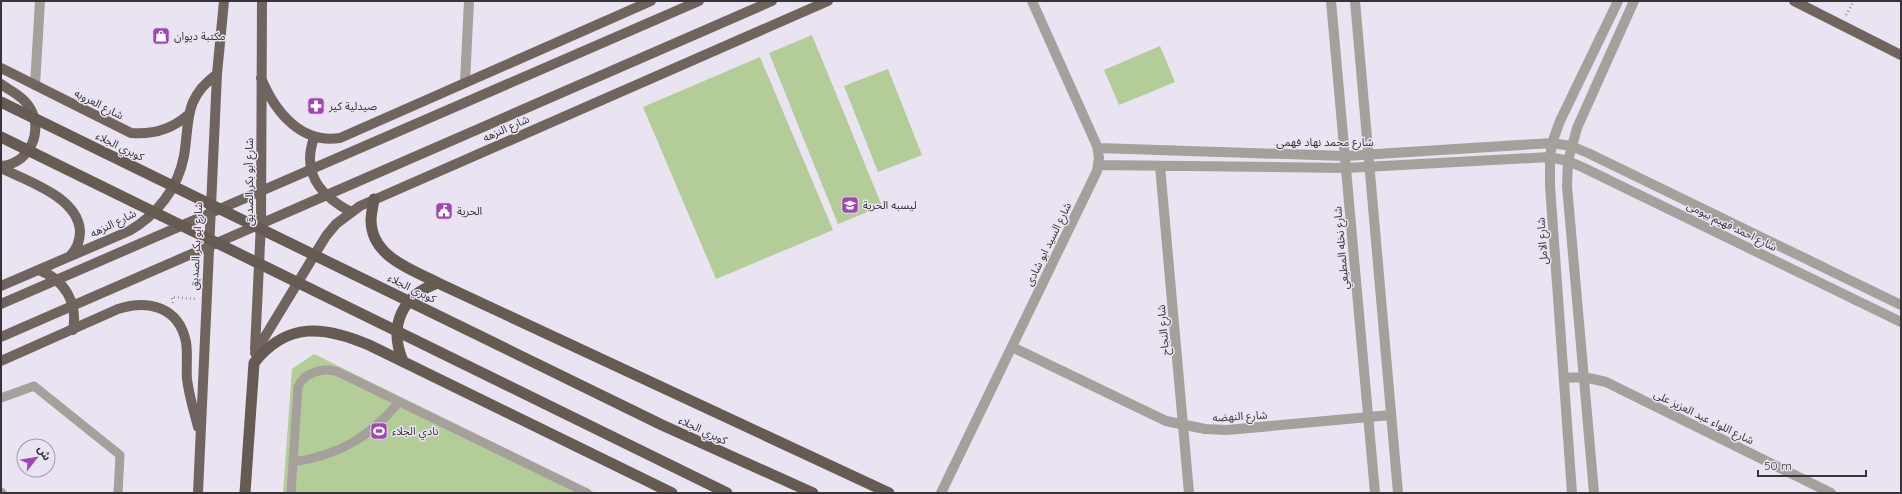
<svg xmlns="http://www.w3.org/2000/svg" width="1902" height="494" font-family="Quicksand,'Noto Sans Arabic',sans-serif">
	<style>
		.green { fill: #b3cc98 }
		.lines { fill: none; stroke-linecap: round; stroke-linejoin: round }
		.path { stroke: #97929c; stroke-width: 2.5; stroke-dasharray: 1 3; stroke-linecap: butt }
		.service { stroke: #a5a09b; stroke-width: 9 }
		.minor { stroke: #a5a09b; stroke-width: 10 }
		.tertiary { stroke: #a5a09b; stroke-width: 10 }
		.primary { stroke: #70655e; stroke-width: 10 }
		.trunk { stroke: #665b53; stroke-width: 11 }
		.primary-bridge { stroke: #70655e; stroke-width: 10 }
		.trunk-bridge { stroke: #665b53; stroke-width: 11 }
		.labels { text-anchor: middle; stroke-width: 3; stroke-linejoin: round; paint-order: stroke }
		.poi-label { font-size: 11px; fill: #363439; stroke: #eae3f1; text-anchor: start }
		.street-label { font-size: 11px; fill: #363439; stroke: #eae3f1 }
	</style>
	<rect width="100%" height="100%" fill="#eae3f1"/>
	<!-- green -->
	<path class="green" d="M812,35L882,206L838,224L769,53Z
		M1160,46L1175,82L1119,105L1104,70Z
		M760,57L833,230L716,279L643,107Z
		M888,69L922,155L878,172L844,86Z
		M314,354L596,493H283L292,369Z"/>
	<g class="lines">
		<!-- path -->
		<path class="path" d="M1846,15L1854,1
			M173,303L172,297L196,299"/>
		<!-- service -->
		<path class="service" d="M1,398L34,386L120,455L118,493
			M293,462C339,455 369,438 399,402
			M1,492L2,493
			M291,493L298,387C304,372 324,367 338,372L587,493"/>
		<!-- minor -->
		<path class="minor" d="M465,82L469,1
			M35,85L40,1
			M1098,148L1345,156L1552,143L1571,146L1588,153L1901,305
			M1098,165L1346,168L1550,157L1568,161L1582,167L1901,322
			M1160,166L1189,493
			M1012,347L1166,421L1205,429L1227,430L1391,415
			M1564,378L1584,377L1606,382L1831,493
			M941,493L1097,171L1099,158L1097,146L1032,1
			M1572,493L1550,186V157L1552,143L1560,121L1618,1
			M1594,493L1567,186L1568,161L1577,128L1634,1"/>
		<!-- tertiary -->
		<path class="tertiary" d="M1331,1L1375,493
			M1355,1L1398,493"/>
		<!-- primary -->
		<path class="primary" d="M1794,1L1901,55
			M1,68L131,133C154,135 172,129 188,115
			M261,78C275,112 301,144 340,138L651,1
			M1,84C10,91 21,95 28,105C45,128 31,164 1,166
			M314,138C301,174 321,196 351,212
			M1,168C27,181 78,197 80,231C80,241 77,249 70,256
			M39,270C65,280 78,303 73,330
			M1,286L129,231C157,215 178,188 184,156C190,120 183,99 217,74
			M255,349L261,223L262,1
			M255,353L326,236L336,224L360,206L828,1
			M1,361L118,309C148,299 179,307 186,342C188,354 186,367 187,379C189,396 194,411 198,427
			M198,493L217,74L224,1"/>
		<!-- trunk -->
		<path class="trunk" d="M374,199C373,206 371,214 371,221C372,257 411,269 438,283L889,493
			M403,361C388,326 402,295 438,283
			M245,493L254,363C287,321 325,326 369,345L672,493"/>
		<!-- primary-bridge -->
		<path class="primary-bridge" d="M1,304L699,1
			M1,337L772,1"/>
		<!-- trunk-bridge -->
		<path class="trunk-bridge" d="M1,102L662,425L813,493
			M1,137L727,493"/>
	</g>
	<!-- icons -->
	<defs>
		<symbol id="shop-square" viewBox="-11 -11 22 22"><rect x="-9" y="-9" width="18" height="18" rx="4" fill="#9f46b2" stroke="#eae3f1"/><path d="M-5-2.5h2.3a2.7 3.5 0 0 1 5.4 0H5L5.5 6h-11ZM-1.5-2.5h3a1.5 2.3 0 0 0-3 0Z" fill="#fff"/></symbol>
		<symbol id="pharmacy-square" viewBox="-11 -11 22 22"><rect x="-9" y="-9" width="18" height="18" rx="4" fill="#9f46b2" stroke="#eae3f1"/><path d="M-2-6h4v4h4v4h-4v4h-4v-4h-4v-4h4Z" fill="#fff"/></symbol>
		<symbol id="school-square" viewBox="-11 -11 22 22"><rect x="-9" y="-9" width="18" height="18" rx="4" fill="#9f46b2" stroke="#eae3f1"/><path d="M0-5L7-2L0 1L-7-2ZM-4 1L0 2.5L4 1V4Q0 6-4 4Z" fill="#fff"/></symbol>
		<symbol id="civic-square" viewBox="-11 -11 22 22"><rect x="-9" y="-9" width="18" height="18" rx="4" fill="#9f46b2" stroke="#eae3f1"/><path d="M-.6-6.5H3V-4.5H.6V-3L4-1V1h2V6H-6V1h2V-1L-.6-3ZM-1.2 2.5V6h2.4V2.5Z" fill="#fff"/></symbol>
		<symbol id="stadium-square" viewBox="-11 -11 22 22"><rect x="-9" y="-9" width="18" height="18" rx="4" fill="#9f46b2" stroke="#eae3f1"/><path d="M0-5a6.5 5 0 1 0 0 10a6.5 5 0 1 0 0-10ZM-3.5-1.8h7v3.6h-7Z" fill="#fff"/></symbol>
	</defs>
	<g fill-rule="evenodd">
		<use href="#shop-square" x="151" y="26" width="20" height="20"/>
		<use href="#pharmacy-square" x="306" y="96" width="20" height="20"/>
		<use href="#school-square" x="840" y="195" width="20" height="20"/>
		<use href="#civic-square" x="434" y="201" width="20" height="20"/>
		<use href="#stadium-square" x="369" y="421" width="20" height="20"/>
	</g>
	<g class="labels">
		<!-- poi labels -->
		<g class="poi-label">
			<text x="174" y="40">مكتبة ديوان</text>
			<text x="329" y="110">صيدلية كير</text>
			<text x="863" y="209">ليسبه الحرية</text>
			<text x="457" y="215">الحرية</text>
			<text x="392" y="435">نادي الجلاء</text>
		</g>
		<!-- street labels -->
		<g class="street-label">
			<text transform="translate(99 104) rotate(27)" y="4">شارع العروبه</text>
			<text transform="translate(506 128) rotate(-24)" y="4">شارع النزهه</text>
			<text x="1325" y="146">شارع محمد نهاد فهمى</text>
			<text transform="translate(120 146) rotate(26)" y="4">كوبري الجلاء</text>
			<text transform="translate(249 182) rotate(-90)" y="4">شارع أبو بكر الصديق</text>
			<text transform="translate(113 223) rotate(-26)" y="4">شارع النزهه</text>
			<text transform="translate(1732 226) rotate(26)" y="4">شارع احمد فهيم بيومى</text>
			<text transform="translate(1542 241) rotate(-94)" y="4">شارع الامل</text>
			<text transform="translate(1048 244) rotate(-64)" y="4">شارع السيد ابو شادى</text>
			<text transform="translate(196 246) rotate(-87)" y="4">شارع ابو بكر الصديق</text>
			<text transform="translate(1341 248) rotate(-95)" y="4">شارع نخله المطيعي</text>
			<text transform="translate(412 288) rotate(26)" y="4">كوبري الجلاء</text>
			<text transform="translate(1163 330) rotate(-95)" y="4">شارع النجاح</text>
			<text transform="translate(1240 416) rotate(-3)" y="4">شارع النهضه</text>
			<text transform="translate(1704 417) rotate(26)" y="4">شارع اللواء عبد العزيز على</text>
			<text transform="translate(703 430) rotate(25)" y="4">كوبري الجلاء</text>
		</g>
	</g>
	<!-- border -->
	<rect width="1902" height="494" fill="none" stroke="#363439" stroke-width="4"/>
	<!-- north arrow -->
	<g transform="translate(36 458) rotate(59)"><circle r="19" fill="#eae3f1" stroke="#a29da7"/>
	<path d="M0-3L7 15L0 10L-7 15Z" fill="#9f46b2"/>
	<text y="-6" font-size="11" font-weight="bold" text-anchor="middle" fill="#363439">ش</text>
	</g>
	<!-- scale -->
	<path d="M1758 470v6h108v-6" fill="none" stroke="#363439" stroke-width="2"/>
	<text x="1764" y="470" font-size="12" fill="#363439" stroke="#eae3f1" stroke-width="3" paint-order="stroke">50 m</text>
</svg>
